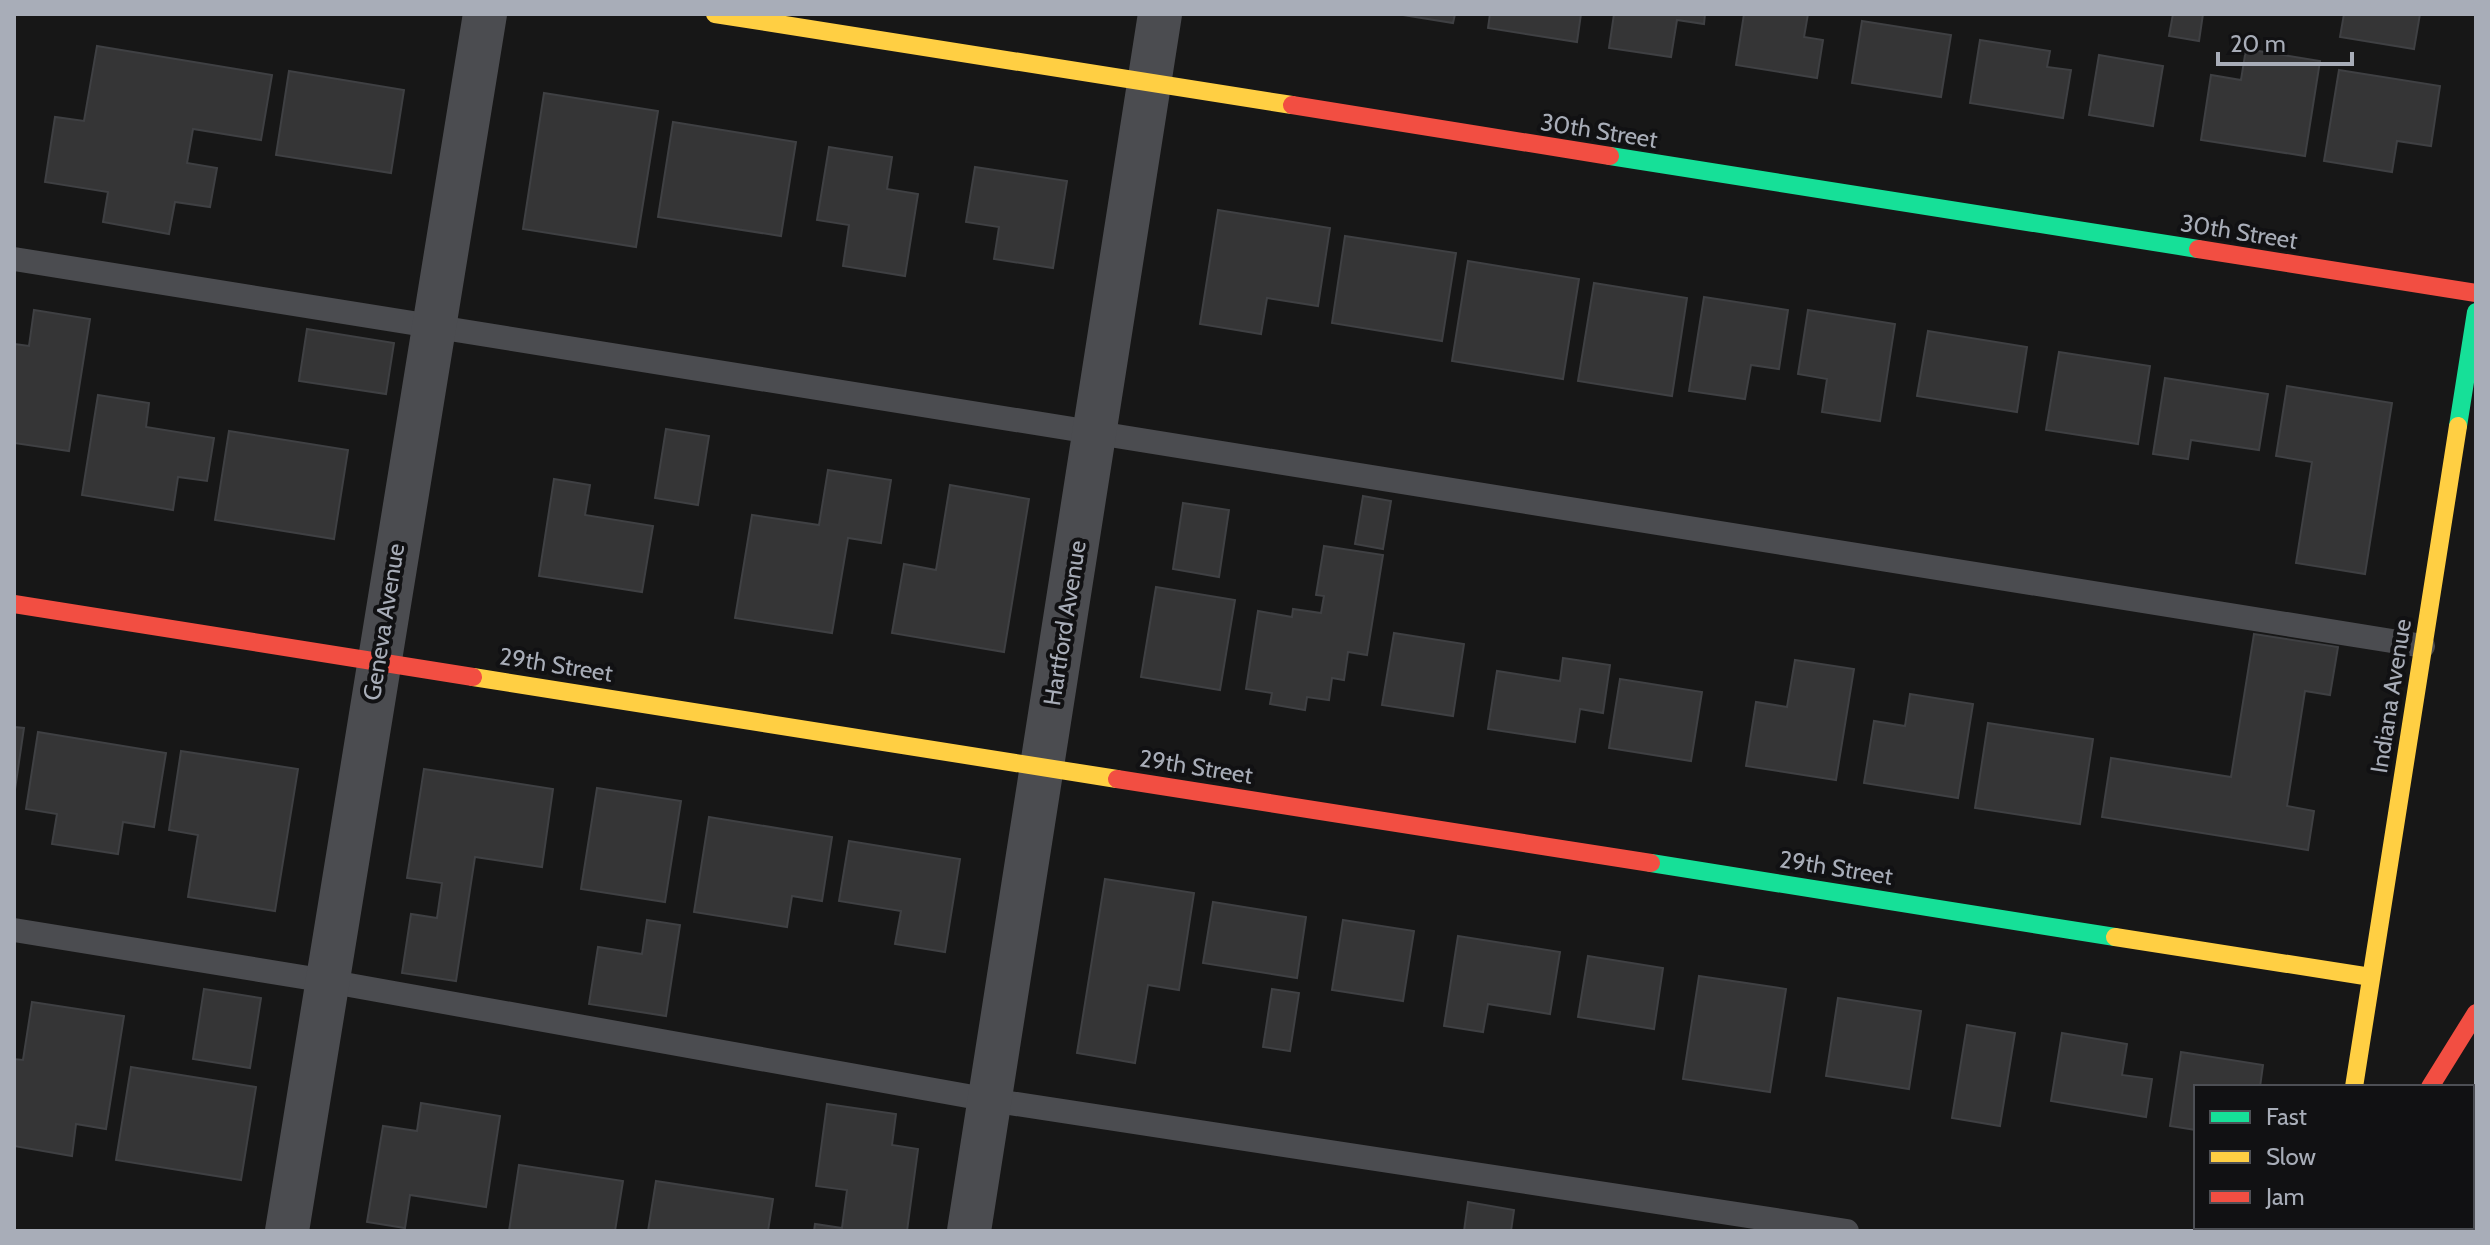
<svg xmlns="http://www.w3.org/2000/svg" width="2490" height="1245" font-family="Cabin,sans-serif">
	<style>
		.building { fill: #353536; stroke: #3f4043; stroke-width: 2 }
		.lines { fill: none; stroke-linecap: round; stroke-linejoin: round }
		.lane { stroke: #4b4c50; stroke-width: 24 }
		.street { stroke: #4b4c50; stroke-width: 44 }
		.fast { stroke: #16e098; stroke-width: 18 }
		.slow { stroke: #ffcf43; stroke-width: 18 }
		.jam { stroke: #f24e42; stroke-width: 18 }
		.labels { text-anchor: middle; stroke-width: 8; stroke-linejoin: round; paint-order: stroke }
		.street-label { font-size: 24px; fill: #a8adb8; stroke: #111113 }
	</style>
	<rect width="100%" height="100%" fill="#171717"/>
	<!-- building -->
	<path class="building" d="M1397,14H1455L1453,23Z
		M1490,14H1581L1577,42L1488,28Z
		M1614,14H1705L1704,24L1677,20L1671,57L1609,48Z
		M1744,14H1808L1804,37L1823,40L1817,78L1736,65Z
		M2173,14H2203L2199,41L2169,36Z
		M2344,14H2420L2414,49L2340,37Z
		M1862,21L1951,35L1941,97L1852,83Z
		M1980,40L2050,51L2047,67L2071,70L2063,118L1970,103Z
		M97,46L272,75L261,140L193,129L187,163L217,168L210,207L175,202L169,234L103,222L108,192L45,182L55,117L84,121Z
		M2246,49L2320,61L2305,156L2201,140L2211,75L2241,80Z
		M2099,55L2163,66L2153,126L2089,115Z
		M2339,70L2440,86L2431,146L2397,141L2392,172L2324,161Z
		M289,71L404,90L391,173L276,155Z
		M544,93L658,111L636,247L523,229Z
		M673,122L796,142L781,236L658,217Z
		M829,147L892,157L887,189L918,194L905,276L843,266L849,225L817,220Z
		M975,167L1067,181L1053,268L994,259L999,227L966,222Z
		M1218,210L1330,228L1318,306L1267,298L1261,334L1200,324Z
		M1345,236L1456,253L1442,341L1332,323Z
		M1468,261L1579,279L1563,379L1452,361Z
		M1594,283L1687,298L1672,396L1578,381Z
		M1704,297L1788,310L1779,369L1751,365L1745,399L1689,391Z
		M34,310L90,319L69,451L14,443V344L29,346Z
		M1808,310L1895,324L1880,421L1822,412L1827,379L1798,374Z
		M307,329L394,343L386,394L299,381Z
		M1928,331L2027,347L2017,412L1917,396Z
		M2059,352L2150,366L2138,444L2046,430Z
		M2165,378L2268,394L2259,450L2191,440L2188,459L2153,454Z
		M2287,386L2392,403L2365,574L2296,563L2312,462L2276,456Z
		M98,395L149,403L146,427L214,438L207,481L178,477L173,510L82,495Z
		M666,429L709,436L698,505L655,498Z
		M229,431L348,450L334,539L215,520Z
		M828,470L891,480L881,543L848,538L832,633L735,618L752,515L819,525Z
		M554,479L590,485L585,515L653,526L642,592L539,576Z
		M950,485L1029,499L1004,652L892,633L904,564L936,570Z
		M1363,496L1391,501L1383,549L1355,544Z
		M1183,503L1229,510L1219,577L1173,569Z
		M1324,546L1383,555L1367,655L1348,652L1344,680L1332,678L1329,700L1307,697L1305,710L1270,704L1272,693L1246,689L1258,611L1292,617L1293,609L1321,613L1324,596L1316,595Z
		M1156,587L1235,600L1220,690L1141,677Z
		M1394,633L1464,644L1453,716L1382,705Z
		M2254,634L2338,647L2330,695L2305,691L2287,806L2314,811L2308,850L2102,817L2111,758L2231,777Z
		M1563,658L1610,665L1603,713L1580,709L1575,742L1488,729L1497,671L1560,681Z
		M1795,660L1854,669L1836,780L1746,766L1756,702L1787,707Z
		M1620,679L1702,692L1691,761L1609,748Z
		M1910,694L1973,704L1958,798L1864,783L1874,721L1905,726Z
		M1988,723L2093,739L2080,824L1975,808Z
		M14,727L24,728L14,796Z
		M38,732L166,753L154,827L123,822L118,854L52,844L57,814L26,809Z
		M181,751L298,769L275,911L188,897L198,835L169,830Z
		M424,769L553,789L542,867L475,857L456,981L402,973L411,914L437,918L442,883L407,878Z
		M597,788L681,801L665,902L581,889Z
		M709,817L832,837L822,901L792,896L787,927L694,912Z
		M849,841L960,859L945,952L895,944L901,911L839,901Z
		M1105,879L1194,893L1179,990L1148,985L1135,1063L1077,1053Z
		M1213,902L1306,917L1297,978L1203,963Z
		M647,920L680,925L666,1016L589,1004L598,947L642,954Z
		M1343,920L1414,931L1403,1001L1332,990Z
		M1458,936L1560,952L1550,1014L1488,1004L1483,1032L1444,1026Z
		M1588,956L1663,968L1654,1029L1578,1017Z
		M1699,976L1786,989L1770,1092L1683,1079Z
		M204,989L261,998L250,1068L193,1059Z
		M1272,989L1299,993L1290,1051L1263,1047Z
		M1838,998L1921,1011L1909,1089L1826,1076Z
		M32,1002L124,1016L106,1129L76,1124L72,1156L14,1146V1059L23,1060Z
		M1967,1025L2015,1033L2000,1126L1952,1118Z
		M2062,1033L2127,1044L2122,1075L2152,1079L2146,1117L2051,1101Z
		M2181,1052L2263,1065L2260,1087H2196V1130L2170,1126Z
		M131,1067L256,1087L241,1180L116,1160Z
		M421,1103L500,1116L486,1207L410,1195L405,1228L367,1222L383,1126L417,1131Z
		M827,1104L896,1114L892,1145L918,1149L907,1231H814L815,1224L842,1228L847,1190L816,1186Z
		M519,1165L623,1181L615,1231H509Z
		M656,1181L773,1199L768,1231H648Z
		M1468,1202L1514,1210L1511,1231H1464Z"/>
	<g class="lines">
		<!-- lane -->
		<path class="lane" d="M14,259L2423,646
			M14,930L327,981L990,1100L1847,1231"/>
		<!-- street -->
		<path class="street" d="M287,1231L485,14
			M969,1231L1160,14"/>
		<!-- fast -->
		<path class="fast" d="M1610,156L2198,249
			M2458,426L2476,312
			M1651,863L2115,937
			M2397,1231L2398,1227
			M2457,1231L2458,1227"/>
		<!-- slow -->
		<path class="slow" d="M715,14L1292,105
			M473,677L1117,779
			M2115,937L2371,977
			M2354,1087L2458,426
			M2331,1231L2332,1227"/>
		<!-- jam -->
		<path class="jam" d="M1292,105L1610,156
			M2198,249L2476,293
			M14,604L473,677
			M1117,779L1651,863
			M2430,1087L2476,1013
			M2472,1137L2476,1112"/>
	</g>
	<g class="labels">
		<!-- street labels -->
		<g class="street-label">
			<text transform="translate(1599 131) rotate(9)" y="8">30th Street</text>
			<text transform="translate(2239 232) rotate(9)" y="8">30th Street</text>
			<text transform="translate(384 622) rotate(-81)" y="8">Geneva Avenue</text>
			<text transform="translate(1065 623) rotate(-81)" y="8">Hartford Avenue</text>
			<text transform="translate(556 665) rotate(9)" y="8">29th Street</text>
			<text transform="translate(2391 696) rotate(-81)" y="8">Indiana Avenue</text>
			<text transform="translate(1196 767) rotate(9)" y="8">29th Street</text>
			<text transform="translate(1836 868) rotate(9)" y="8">29th Street</text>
		</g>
	</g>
	<!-- border -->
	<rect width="2490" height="1245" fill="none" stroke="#a8adb8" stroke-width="32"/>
	<!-- legend -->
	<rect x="2194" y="1085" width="280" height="144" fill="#111113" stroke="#4d4f55" stroke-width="2"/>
	<rect x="2210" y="1111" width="40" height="12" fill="#16e098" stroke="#4d4f55" stroke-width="2"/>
	<text x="2266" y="1125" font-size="24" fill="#a8adb8">Fast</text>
	<rect x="2210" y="1151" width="40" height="12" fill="#ffcf43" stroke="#4d4f55" stroke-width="2"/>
	<text x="2266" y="1165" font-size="24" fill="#a8adb8">Slow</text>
	<rect x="2210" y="1191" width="40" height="12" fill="#f24e42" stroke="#4d4f55" stroke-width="2"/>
	<text x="2266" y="1205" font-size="24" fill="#a8adb8">Jam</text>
	<!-- scale -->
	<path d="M2218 52v12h134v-12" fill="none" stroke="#a8adb8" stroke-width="4"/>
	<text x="2230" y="52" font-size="24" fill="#a8adb8" stroke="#111113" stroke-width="6" paint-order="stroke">20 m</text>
</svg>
